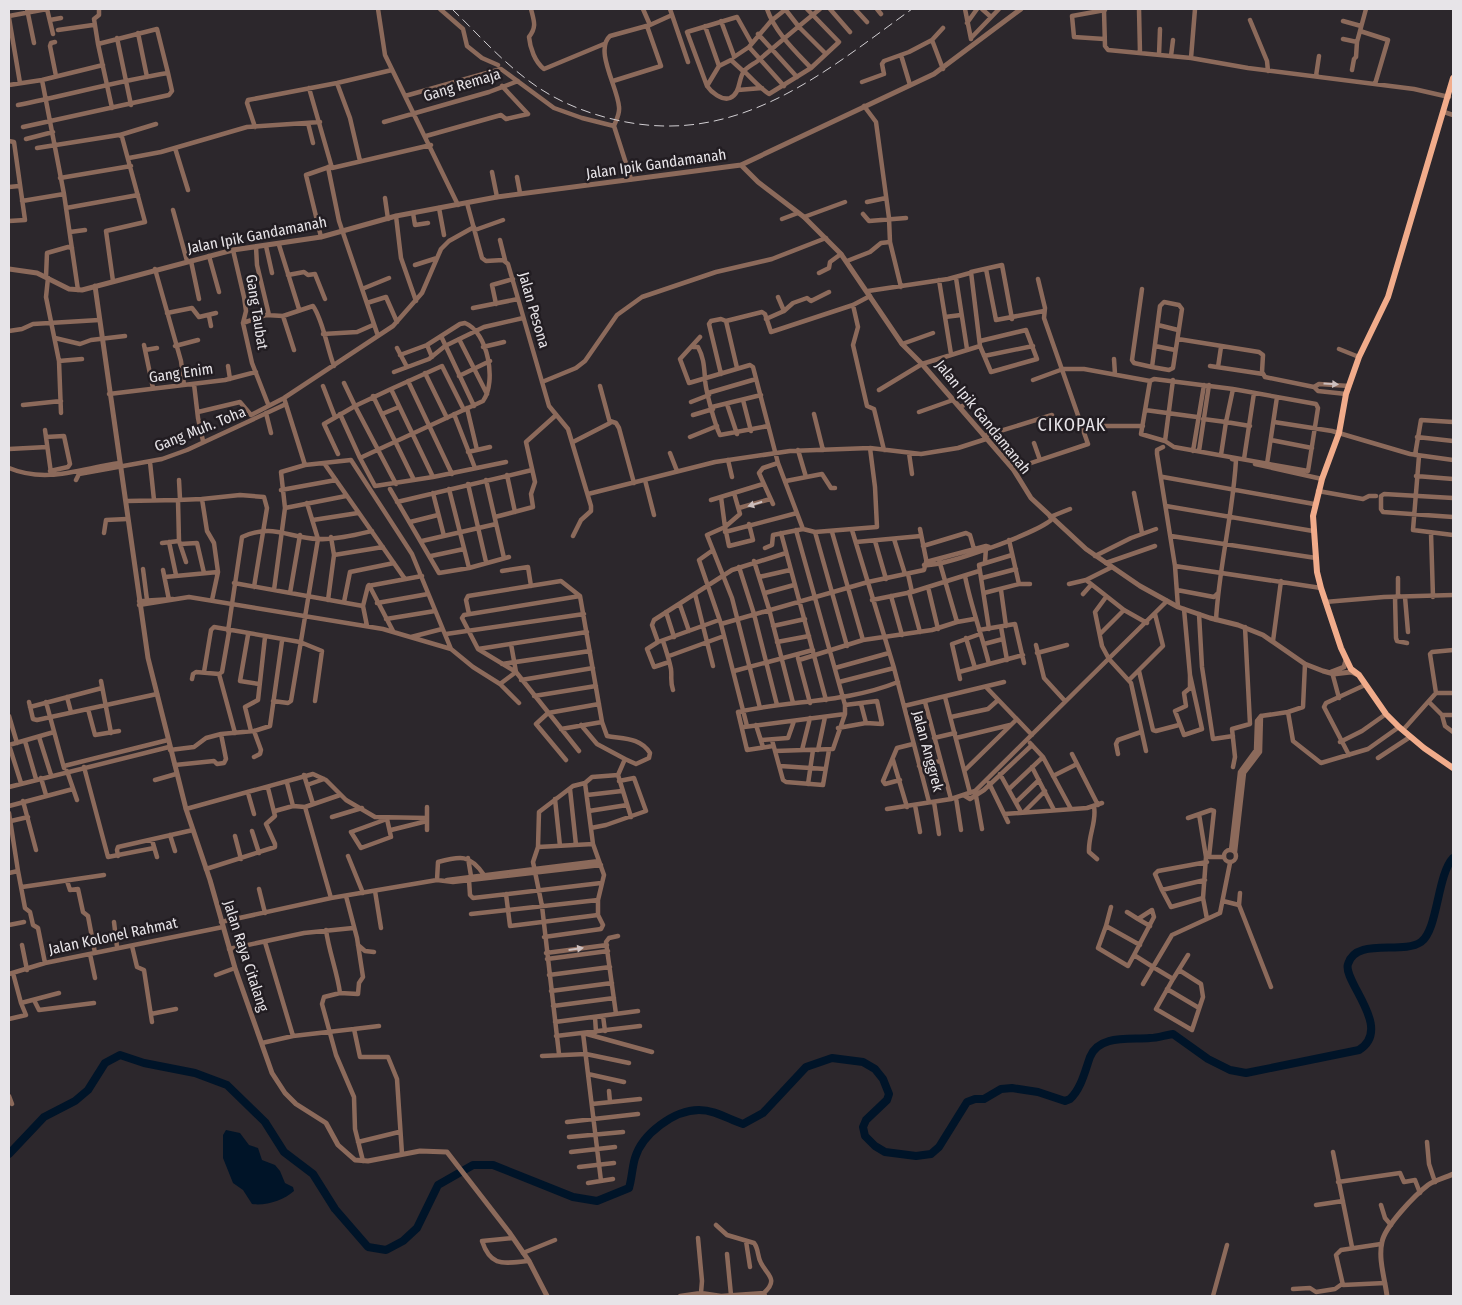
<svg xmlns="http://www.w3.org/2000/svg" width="1462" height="1305" font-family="'Fira Sans Condensed',sans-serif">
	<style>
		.water { fill: #001428 }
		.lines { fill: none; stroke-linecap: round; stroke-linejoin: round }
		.river { stroke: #001428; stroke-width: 8 }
		.minor { stroke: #8c6a5b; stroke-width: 4.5 }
		.tertiary { stroke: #8c6a5b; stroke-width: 5 }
		.primary { stroke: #f1ac8b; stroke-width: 6 }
		.rail { stroke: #d2cfd3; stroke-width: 1; stroke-dasharray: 10 5; stroke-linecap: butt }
		.oneway { fill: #ccbfbe }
		.labels { text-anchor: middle; stroke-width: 5; stroke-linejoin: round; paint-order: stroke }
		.street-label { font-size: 15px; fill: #e7e4e8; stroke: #221d22 }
		.quarter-label { font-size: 18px; letter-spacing: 1px; fill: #e7e4e8; stroke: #221d22 }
	</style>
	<rect width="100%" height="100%" fill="#2c272c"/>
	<!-- water -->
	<path class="water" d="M226,1130L240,1133L249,1145L258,1148L262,1160L275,1165L280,1171L285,1183L293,1187L294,1191C284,1200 266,1206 252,1204L243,1190L233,1183L223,1158V1135Z"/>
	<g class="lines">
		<!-- river -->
		<path class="river" d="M9,1154L44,1117L75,1101L88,1090L105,1063L120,1055L144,1063L195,1073L227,1085L265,1122L284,1152L313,1174L335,1209L368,1247L386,1250L403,1241L417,1228L438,1185L473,1165H493L573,1197L597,1201L629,1188C632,1178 632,1168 635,1158C642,1134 674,1110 699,1110C715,1110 728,1119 743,1124L763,1113L806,1067L832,1058L863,1062L875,1069L883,1079L889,1094L887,1100L866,1120L863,1127L865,1136L875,1146L885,1152L916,1156L931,1154L939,1147L967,1102L975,1099H984L1001,1089L1012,1088L1038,1092L1065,1101L1070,1099C1081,1089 1085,1071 1090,1057C1099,1034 1131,1040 1150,1038C1158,1038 1165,1035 1173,1034L1208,1059L1230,1070L1246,1073L1359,1050C1394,1028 1342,981 1348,964C1356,937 1402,955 1421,942C1438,930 1437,875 1453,858"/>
		<!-- minor -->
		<path class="minor" d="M27,9L34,43
			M47,9L53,34
			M378,9L385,55L458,205
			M440,9L463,29L467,46L482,58L498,65
			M531,9C534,21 537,27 529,37C530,48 535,62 544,69L604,44
			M643,9L650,25
			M670,9L688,62
			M767,9C775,32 794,50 811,68
			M785,9L799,27L826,54
			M807,9L839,42L811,68L769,94C760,88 752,79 744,71H743L731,60L719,66L707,86C711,92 722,101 730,98C741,93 738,79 744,71C748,66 756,63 760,59C780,42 800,25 820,9
			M830,9L850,32
			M855,9L867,22
			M877,9L881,14
			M965,9L971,39
			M982,9L991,17
			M1139,9L1140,53
			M1104,11L1105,46L1108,50L1191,58L1248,68L1414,89L1449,97
			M9,16L47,9
			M9,18L20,83
			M50,20L61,18
			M1250,20L1267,61L1268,71
			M721,21L734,56
			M1343,21L1361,26
			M967,23L977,9
			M705,26L719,66
			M58,30L93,25
			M1360,31L1388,40L1375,84
			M138,33L147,77
			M758,34L797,77
			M117,38L131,105
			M971,38L999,9
			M1104,39L1074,37L1072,16L1105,10
			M1343,39L1357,42L1366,9
			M932,40L943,28
			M55,42L51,43L50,46L56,76
			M98,44L94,19L99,15V9
			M901,55L910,85
			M1159,55L1160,29
			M1171,56L1173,40
			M734,57L749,47
			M1191,58L1195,9
			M1352,70L1354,59L1356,57L1357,42
			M1316,76L1319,56
			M42,80L64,194L78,290
			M613,81L661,66L647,26
			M862,82L884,74L882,64L884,61L909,52L932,40L943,69
			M337,83L350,118L360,161
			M9,85L42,80L103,65
			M502,86L528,114
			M707,86L687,32L737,17L751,42
			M784,86L749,47L771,21L786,9
			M309,88L332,168L431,145
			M738,90L762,88
			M405,96L501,69L554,108L582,118L614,126L631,179
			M18,105C68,95 118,81 168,73L157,29L98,44L112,108
			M864,106L876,122L889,218L890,242L901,287
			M1444,112L1453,115
			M384,122L489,92L518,81
			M308,123L313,143
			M614,126C616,120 620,114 619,107C618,88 594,50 610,36L650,25L672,15
			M23,127L169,95L172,91L168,73
			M255,127L247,103L248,100L337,83L392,70
			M120,135L156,124
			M426,136L501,115L506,119L528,114
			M26,139L53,132
			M9,141L14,142L25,220L9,221
			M37,148L119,135L122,137L145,222L106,231L113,281
			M175,148L188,190
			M129,158L161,152L247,127L320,122
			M328,167L339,221L378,336
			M492,172L497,197
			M517,177L520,193
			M60,178L131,166
			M9,187L19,186
			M385,198L388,219
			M22,201L64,194
			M867,202L886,198
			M467,203L482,258L486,261L503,260L508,264L549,406L568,429L591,506V511L581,520L573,536
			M66,208L138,195
			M439,208L444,235
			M173,210L187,261
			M413,213L415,225L428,223
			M863,214L869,221L906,218
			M396,216L401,258L416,301
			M804,217L845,202
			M782,219L798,213
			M475,230L503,220
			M70,232L85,230
			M321,237L306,175L329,167
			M500,240L505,260
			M279,245L299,309
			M266,246L272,273
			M256,247L257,265L269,315
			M233,250L244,297L246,311L243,323L252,363L268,404
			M209,256L219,292
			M191,261L199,299
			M847,261L870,252L881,243L890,242
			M415,265L437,258
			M155,269L181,361L184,385
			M986,269L996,320L1044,311
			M819,273L829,268L830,262L841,254
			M288,275L304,272L308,275L315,274L325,299
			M46,277L47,253L68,247L72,248
			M48,278L46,297L59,361L61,413
			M956,278L967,349
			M939,280L951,354
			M362,289L389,278
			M1142,289L1132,360L1134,363L1152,367
			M868,291L948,279L970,273
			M1164,302L1179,305L1182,309L1173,368L1169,370L1152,367L1160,306Z
			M367,303L386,297L397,322
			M496,304L492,285L513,279
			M853,305L858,327L853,345L867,406L874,409L884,450
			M473,308L518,299
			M784,311L793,303L807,298L811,301L829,292
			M167,313L192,308L199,317L216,313
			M209,316L211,326
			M283,316L294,350
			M945,317L961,315
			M766,319L784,311L778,297
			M726,321L762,312L765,314L771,332L853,305L870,296
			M243,323L266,315L283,316L313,306C323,320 327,348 334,366
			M1158,325L1178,330
			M9,331L22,329L33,324L99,320
			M323,334L357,332L373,325
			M441,336L474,406
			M700,337L680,359L689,383L750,365L753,367L778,463L803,529
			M55,338L80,344L91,340L125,336
			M459,339L487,394
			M1178,339L1259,352L1263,355L1262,372L1265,377L1314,387L1318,391L1346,394
			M902,344L933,333
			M144,345L153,388
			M427,345L432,357
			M175,346L198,340
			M980,346L991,372L1037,359L1026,330L980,341
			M1155,346L1175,350
			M483,347L504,342
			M693,347H698C704,358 704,367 705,378C705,389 715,425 720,435L768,426
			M397,348L407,367
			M1339,349L1359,357
			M145,350L157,348
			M400,355L427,345L460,324L465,323C488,332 497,382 483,401L360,458L375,486L433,477L506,462
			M984,356L1033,346
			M1114,359L1115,374
			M59,361L82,359
			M228,366L230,379
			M1210,366L1263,374
			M1218,367L1221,347
			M394,372L429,359L445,346L484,327L523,318
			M425,373L447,418
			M721,374L709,324L711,321L721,319L726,321L737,368
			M459,376L490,361
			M1154,379L1233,389L1316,404L1318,408L1308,471L1174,447L1165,441L1141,434L1150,381Z
			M1033,380L1063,369H1084L1150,381
			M408,381L452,474
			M542,382L576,368L585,361L617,315L642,297L716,272L772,259L826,238
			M194,384L198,418L203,441
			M323,386L335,417
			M1314,387L1319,384L1349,386
			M391,389L355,406L396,484
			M1233,389L1226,422L1250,426
			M879,390L922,364L980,346L971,272L1002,265L1012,319
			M708,393L756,379
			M109,394L225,380L256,372
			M373,396L414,480
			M284,398L305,465
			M743,400L751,431
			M691,402L709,395
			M727,404L737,434
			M23,405L61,401
			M712,407L761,395
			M960,407L973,401
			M467,408L477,450
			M1145,410L1197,417
			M198,412L240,402L251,415L284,398L393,326L422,293L441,249L449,241L474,227
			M919,412L953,400
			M266,413L271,433
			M340,414L360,458
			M382,414L399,407
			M454,414L475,468
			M814,414L823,450
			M693,415L713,409
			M1203,419L1226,422L1221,455
			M610,421L616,423L619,428L634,483
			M1274,422L1332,431L1410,454L1453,460
			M1081,426H1143
			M45,430L51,473
			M984,436L1052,415
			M46,437L64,436L70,464L68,467L50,471
			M690,437L717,426
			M1417,437L1453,441
			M1271,440L1312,448
			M1165,441L1173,380
			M573,442L610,423L600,386
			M1034,443L1040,460
			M1163,447L1157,450V454L1175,566L1178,607
			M9,449L47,447
			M798,450L806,477
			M1193,451L1204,385
			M1199,451L1209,385
			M468,452L490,447
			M670,453L677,471
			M909,453L912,474
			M338,454L324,424L355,406L344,383
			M1415,455L1421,420L1453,422
			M1419,456L1413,530L1453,535
			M1244,459L1254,393
			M728,460L732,477
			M150,462L154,500
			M324,463L405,579
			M1255,464L1322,479
			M1267,464L1277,397
			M9,468C47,484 82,468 120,463
			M1013,469L1088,444L1044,318L1045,308L1038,279
			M507,475L515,512
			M1416,476L1453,479
			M433,477L391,389L442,366L464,410
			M1163,477L1314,504
			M76,480L79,474L162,459L187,450L286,404
			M179,480L180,499
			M486,480L504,558
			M645,480L654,515
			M786,481L822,474L831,488H835
			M468,484L486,562
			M390,489L439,573L469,568L509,557
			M449,489L469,568
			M281,490L336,480
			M1318,491L1363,499L1369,496H1376
			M433,493L444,536
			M734,493L740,514L725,527L729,546L753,540L749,524
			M1134,493L1142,533
			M588,494L715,462L790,451L870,448L921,454L958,448L986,439
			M721,497L725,527L707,535L732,598L760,708
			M1453,498L1384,494L1381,496V509L1383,512L1453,517
			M202,499L240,495L264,497L267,508L254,587
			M711,500L763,484
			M127,501L178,500
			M397,502L532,470
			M773,504L759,473L763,468L778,463
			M1166,506L1313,531
			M285,508L346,496
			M739,508L770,499
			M495,517L533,507L531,494L535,482L526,442L555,416
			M1050,517L1070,509
			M313,520L358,513
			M410,522L438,515
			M920,529L927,564
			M852,530L894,668L929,802
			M725,532L797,513
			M815,532L847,646
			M832,532L863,640
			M104,533L106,520L127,519
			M781,533L826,700
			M1431,533L1433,597
			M1171,536L1316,558
			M331,537L334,555
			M894,539L905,574
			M1009,540L1019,584
			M179,541L178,500L202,499L207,531L214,543L218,572
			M422,541L496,524
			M875,541L886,579
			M169,542L176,575
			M856,542L921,536
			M162,543L179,541L186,562
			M180,544L197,543L204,573
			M923,546L966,533L970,535L974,549
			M765,548L772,545L773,535L803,529L815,532L877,527L875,487L870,448
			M713,550L699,560L721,624L747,726
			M431,556L464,549
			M1095,556L1131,538L1156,529
			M939,560L957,622
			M754,561L769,609L793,703
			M985,563L986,547
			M1106,563L1155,546
			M924,565C941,568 1040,532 1052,519
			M1175,566L1321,588
			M739,567L754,614L777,705
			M1112,567L1086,580L1124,610L1147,623
			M143,569L147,600
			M163,570L169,600
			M502,571L528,567L531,586
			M908,574L912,592
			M965,576C971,607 982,635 989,664
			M165,577L218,572L212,600
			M759,577L790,570
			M982,578L1016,569
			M1398,578V597
			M234,583L363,606
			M1069,584L1086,580
			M369,585L393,631
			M928,587L938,629
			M274,590L285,508L281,472L305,465L351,460L412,554L451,649L473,667L500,684L519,703
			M1001,590L1006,626
			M1177,590L1214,597L1217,594
			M909,592L920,632
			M290,593L300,535
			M765,593L794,585
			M984,593L1019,584H1030
			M695,594L713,666
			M1083,594L1091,585
			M891,596L902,635
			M1106,597L1095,612L1102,646L1109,659L1131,683L1146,751
			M1395,597L1396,638L1397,641L1407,643
			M1405,597L1408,632
			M328,600L334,555L383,547
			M872,600L912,592L979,571
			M139,601L173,599
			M344,602L350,572L394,563
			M1325,602L1384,597L1453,595
			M377,603L428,594
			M139,605L189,597L383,629L451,649
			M680,605L689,631
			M1184,609L1190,675L1202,729L1184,735L1175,711L1186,706L1184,693L1190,688V675
			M666,612L674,637
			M469,614L466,600L468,596L561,581L580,596L602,722L561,729
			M1199,614L1202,667L1213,739L1233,736
			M386,619L435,611
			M1216,620C1219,566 1233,514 1236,460L1232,459
			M721,624L868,582L924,570L926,562L986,546L989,547
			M367,626L363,606L368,586L422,576
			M773,626L805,619
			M1001,627L1007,660
			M989,629L979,565L1012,555
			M979,630L1015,624L1024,663
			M228,631L242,537C272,523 289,538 318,539C335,540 355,535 372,531
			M446,634L584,614
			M1100,634L1124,610
			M248,635L240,681L259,684
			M411,637L442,629
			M966,638L975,668
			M663,641C666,650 669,659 671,669C672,677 670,682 673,690
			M1273,641L1281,581
			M658,642L652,625L654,620L732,570L786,553
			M777,642L809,636
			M984,644L1003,639
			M1036,645L1044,678L1065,701
			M478,649L587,632
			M1037,653L1067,645
			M669,656L724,636
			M798,658L810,703
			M799,660L863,640L932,630L957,622L974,619
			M669,662L654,667L647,649L658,642L719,620
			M502,664L590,651
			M835,668L889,653
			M734,671L813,650
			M1139,671L1153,730L1156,731L1179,725
			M204,672L211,630L214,627L300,642L322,651L315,701
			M959,672L1023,655
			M1332,672L1339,698
			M219,674L235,733
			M192,679L193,674L196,672L219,674L222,672L229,632
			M960,679L952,644L980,634
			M521,680L593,668
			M1129,680L1163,646L1155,614
			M101,681L111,733
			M839,682L894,668
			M500,684L516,672L511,644
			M986,687L1032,735
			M1436,693H1453
			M534,696L596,686
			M67,697L71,712
			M945,697L970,793
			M273,701L288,703L291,701L318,539L307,503
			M29,702L33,719L37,720L157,694
			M46,702L64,768
			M925,702L951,799
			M1429,702L1442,715H1453
			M861,704L866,723
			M904,706L1004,682
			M30,707L102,688
			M88,709L95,735L119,731
			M1288,712L1293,741L1321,763L1368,749L1399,727
			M1442,715L1445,726L1453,732
			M9,716L17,743
			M1261,716L1288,712L1303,707L1305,664
			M951,717L988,709L997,701
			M602,722L607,736C623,739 640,737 650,753L649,758L636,764L625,759
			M581,725L597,744L625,759L618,775L631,817
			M756,725L763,747
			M744,727L845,714
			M838,728L866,723L882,724L877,701L845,705
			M1403,730L1436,693L1430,654L1432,652L1453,650
			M251,731L245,707L258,700L265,637
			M39,737L51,775
			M934,738L955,733
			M956,738L1010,725
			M761,740L788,738L794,721
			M772,740L783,780L786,782L823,785L829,750
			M25,741L36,779
			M1340,742L1362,731L1386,714
			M1030,743L1043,757L1071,809
			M773,746L747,750L738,712C791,700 846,703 898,682
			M170,750L194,747L206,738L221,734L254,731L270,726L282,641
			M802,750L810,718
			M818,750L825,717
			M579,751L516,672L478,649L462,618L464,615L580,596
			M775,751L833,749L845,714V705L796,530
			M1072,754L1098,805
			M1118,754L1116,744L1118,740L1141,732
			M1349,755L1324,707L1326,703L1365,685
			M254,757L260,754L261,750L254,731
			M1378,758L1410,737
			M566,760L536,724L548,713L599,704
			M893,760L907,807
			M175,765L214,761L217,764L224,763L226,759L221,734
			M64,766L168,740
			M780,766L825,769
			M919,766L940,761
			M84,767L108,857L154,848
			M1032,767L1054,810
			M1233,767L1235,757L1232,729L1250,724L1245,627
			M965,770L1016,720
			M67,771L77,800
			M1000,774L1021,812
			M304,775L313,804
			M1053,776L1077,764
			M41,778L46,795
			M155,780L176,774
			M900,780L885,784L883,781L897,748L913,744
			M21,783L9,745L54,732
			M287,783L293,806
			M989,783L1008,822
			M808,784L813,750
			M307,785L324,779
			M9,787L169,747
			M570,789L576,845
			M1009,789L1043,757
			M248,793L254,814
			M587,795L622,791
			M965,796L970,799L984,790L1032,745
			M976,796L982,829
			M956,798L961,830
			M555,799L560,846
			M23,801L36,850
			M934,802L939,834
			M1016,802L1039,780
			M915,805L920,832
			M9,806L73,789
			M305,807L331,898
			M427,807V830
			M1094,807C1097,821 1088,836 1089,852L1097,859
			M186,809L313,774L326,780L346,800L375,817L427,818
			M887,809L951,799L975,791L1167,601
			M275,811L293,806L305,807L340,795
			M589,811L627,805
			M1024,812L1045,791
			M9,813L18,871L9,873
			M1004,814L1087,808L1102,803
			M1199,814L1206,857
			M332,817L362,808
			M1188,818L1211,810L1214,811L1209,857
			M387,819L391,837L361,848L351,832Z
			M11,821L28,817
			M591,828L606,825L646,811L634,778L619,781
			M391,830L427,821
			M252,831L259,853
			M170,835L175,851
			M235,836L241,859
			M152,840L157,857
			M538,847L593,844
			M1231,850L1240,772L1256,750L1257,721L1261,716
			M1224 856a6 6 0 1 1 12 0a6 6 0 1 1-12 0Z
			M1235,852L1244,773L1260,752L1261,716
			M118,856L117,850L118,847L193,830
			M348,856L363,893
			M468,858L471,876
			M206,869L275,847V844L266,824L275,816L268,788
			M18,871L25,908L30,912L33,925L38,928L45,963
			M437,880L438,862C460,856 470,854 484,875
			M447,880L599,861
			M469,880L470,895L473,898L601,883
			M1205,880L1162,890L1155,874L1158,871L1207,862
			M67,881L70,890L78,889L83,912L88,916L95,953
			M22,887L104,875
			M259,889L265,913
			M1162,890L1171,907L1203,898L1206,857H1224
			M375,891L381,928
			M506,894L510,926L598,915
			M346,896L357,938L363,977L359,983L358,994L340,993L324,997L322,1004L336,1055L354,1097L355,1129L363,1161
			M1203,898L1207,919
			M1223,901L1239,905L1271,987
			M1239,905L1240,893
			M1127,912L1138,919
			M471,914L598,900L604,875L593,844L585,783
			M114,922L117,947
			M221,922L331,898L437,880L453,882L601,865
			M9,925L24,922
			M1106,926L1111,907
			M1150,926L1138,919L1152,910L1154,917L1134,955L1153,967L1172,935L1220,913L1230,863
			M326,930C329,952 337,971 340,993
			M544,937L601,929L603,925L598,915V900
			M265,942L293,1036
			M22,945L27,970
			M358,945L365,951L374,952
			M132,946L137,967L144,970L152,1022
			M229,949L304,933L353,928
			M546,953L607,945
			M90,954L95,978
			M1134,955L1128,966L1098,948L1106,926L1140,945
			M547,959L608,951
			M13,973L21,1003L59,993
			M9,974L45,963L223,927
			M216,975L235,968
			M549,975L610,967
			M1173,979L1188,955
			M1143,984L1153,967L1173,979L1156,1009L1192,1030L1203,997L1201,984L1179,970
			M1167,989L1199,1008
			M551,991L612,983
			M34,1000L39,1010L94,1003
			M553,1006L614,998
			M151,1014L176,1009
			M616,1014L606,942L609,938L618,936
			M603,1016L605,1031
			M595,1017L596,1032
			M9,1019L26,1015L21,1003
			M555,1022L638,1011
			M354,1029L379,1026
			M556,1036L640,1026
			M262,1043L293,1036L354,1029L360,1057H388L397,1079L402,1154
			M559,1054L542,906L533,862L538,847L539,812L573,786L585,783L592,777L618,775
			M542,1056L586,1054L629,1063
			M588,1074L624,1082
			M609,1091L610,1102
			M9,1096L12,1104
			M592,1104L640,1099
			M567,1122L638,1114
			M569,1137L623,1132
			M358,1142L399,1132
			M1427,1142L1429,1164L1435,1182
			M571,1152L615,1147
			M1333,1152L1352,1247
			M579,1167L614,1163
			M601,1181L583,1033L652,1052
			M1338,1182L1400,1173L1404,1182L1415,1180L1420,1193
			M588,1183L613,1179
			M1316,1205L1343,1201
			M1381,1205L1385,1218L1391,1225
			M716,1225L727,1235L754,1243C759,1249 757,1256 761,1263C767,1275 779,1279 764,1293
			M513,1238L482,1241C491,1268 504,1263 529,1261
			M698,1238L702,1281L701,1293
			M746,1241L750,1267
			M1381,1244L1341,1250L1336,1255L1343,1285L1385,1283
			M523,1253L555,1240
			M727,1254L731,1295
			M1293,1289L1310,1288L1316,1292L1335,1289L1342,1284
			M680,1296L701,1293L721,1296L764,1293L765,1296
			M1213,1296L1227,1245"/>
		<!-- tertiary -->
		<path class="tertiary" d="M741,165L758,182L804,217L841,254L902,344L922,364L1013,469L1031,498L1086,549L1140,586L1178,607L1210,618L1238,625L1263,635L1305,664L1323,671L1334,674L1351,672L1356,674
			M9,269L37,273L69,289L82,290L233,250L321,237L396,216L497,197L741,165L934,74L1021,9
			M95,286L148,658L186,809L210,880L235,968L272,1073L285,1093L296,1104L326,1123L338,1145L355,1160L368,1161L420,1151L447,1152L509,1232L529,1261L547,1296
			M1331,672L1344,667L1346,660
			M1387,1296C1385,1279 1378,1259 1382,1242C1385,1226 1415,1195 1428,1185C1435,1180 1445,1178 1453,1174"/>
		<!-- primary -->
		<path class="primary" d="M1453,78L1388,297L1359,357L1346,394L1339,433L1322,479L1313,516L1317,572L1321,588L1341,648L1351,669L1359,675L1386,714L1399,727L1424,748L1453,768"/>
		<!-- rail -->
		<path class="rail" d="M452,9C479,35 504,64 536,86C562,104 594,116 626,122C741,144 825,72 912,9"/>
	</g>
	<!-- one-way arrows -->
	<defs><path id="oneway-solid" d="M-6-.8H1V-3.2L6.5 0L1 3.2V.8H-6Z" transform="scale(1.25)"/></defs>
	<g class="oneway">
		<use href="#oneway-solid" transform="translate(1331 384) rotate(4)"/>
		<use href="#oneway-solid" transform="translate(755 504) rotate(163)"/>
		<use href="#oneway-solid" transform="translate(576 949) rotate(-8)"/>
	</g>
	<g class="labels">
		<!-- street labels -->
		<g class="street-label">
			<text transform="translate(462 85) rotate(-17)" y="5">Gang Remaja</text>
			<text transform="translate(656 164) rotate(-8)" y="5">Jalan Ipik Gandamanah</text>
			<text transform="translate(257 235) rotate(-11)" y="5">Jalan Ipik Gandamanah</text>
			<text transform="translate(534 310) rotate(74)" y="5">Jalan Pesona</text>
			<text transform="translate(257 312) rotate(81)" y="5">Gang Taubat</text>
			<text transform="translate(181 373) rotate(-8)" y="5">Gang Enim</text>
			<text transform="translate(983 417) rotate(51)" y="5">Jalan Ipik Gandamanah</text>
			<text transform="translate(200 429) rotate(-22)" y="5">Gang Muh. Toha</text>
			<text transform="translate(928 751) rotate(75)" y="5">Jalan Anggrek</text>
			<text transform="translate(113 936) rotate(-12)" y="5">Jalan Kolonel Rahmat</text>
			<text transform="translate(246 956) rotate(72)" y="5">Jalan Raya Citalang</text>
		</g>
		<!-- quarter labels -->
		<g class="quarter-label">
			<text x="1072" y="431">CIKOPAK</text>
		</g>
	</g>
	<!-- border -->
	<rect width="1462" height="1305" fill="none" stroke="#e7e4e8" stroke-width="20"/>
</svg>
